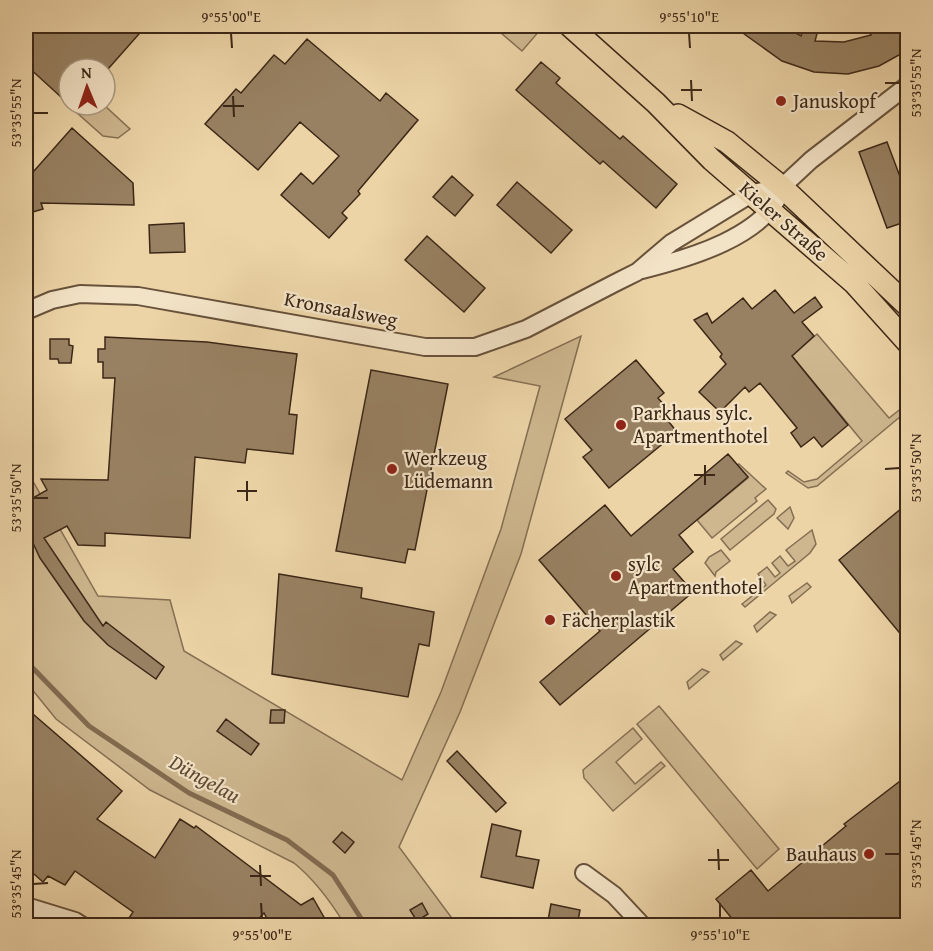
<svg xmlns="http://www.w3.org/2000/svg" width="933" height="951" font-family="'Gentium Book Plus',serif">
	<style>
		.green { fill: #ceb78f; stroke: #856f53; stroke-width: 1.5 }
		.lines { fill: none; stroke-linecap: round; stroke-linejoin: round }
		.stream { stroke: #826b50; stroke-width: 5 }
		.building { fill: #988162; stroke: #3c2717; stroke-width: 1.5 }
		.minor-casing { stroke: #68523b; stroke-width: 20 }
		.major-casing { stroke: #3c2717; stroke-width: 24 }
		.minor { stroke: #f3e3c6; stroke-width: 16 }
		.major { stroke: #ecd4a7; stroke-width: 21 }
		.ticks { fill: none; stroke: #3c2717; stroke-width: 2 }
		.poi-dot { fill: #8f2418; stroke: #f3e3c6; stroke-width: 2 }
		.labels { text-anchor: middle; stroke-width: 4.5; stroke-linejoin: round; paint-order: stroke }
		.poi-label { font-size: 20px; fill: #3c2717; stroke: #f3e3c6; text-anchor: start }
		.street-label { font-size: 20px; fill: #3c2717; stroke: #f3e3c6 }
		.water-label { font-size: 21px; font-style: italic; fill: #5f4934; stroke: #f3e3c6 }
		.neatline { fill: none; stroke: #3c2717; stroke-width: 2 }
		.ticks-label { font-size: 15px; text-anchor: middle; fill: #3c2717 }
	</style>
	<rect width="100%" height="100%" fill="#ecd4a7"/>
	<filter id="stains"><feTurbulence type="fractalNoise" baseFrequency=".00333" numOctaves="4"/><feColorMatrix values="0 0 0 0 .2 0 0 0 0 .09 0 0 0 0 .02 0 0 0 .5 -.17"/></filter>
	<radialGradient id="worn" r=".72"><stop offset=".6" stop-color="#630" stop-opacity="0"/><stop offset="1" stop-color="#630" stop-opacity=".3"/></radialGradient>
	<!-- green -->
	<path class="green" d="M493,26H536L541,29L522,51Z
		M85,105L105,106L130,129L118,138L103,136L76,112Z
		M817,334L889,418L907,404V411L817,486L808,488L786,473L788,471L804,482L817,479L862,441L792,356Z
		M581,336L521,554L460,712L399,847L457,925H345C331,902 315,880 294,863L150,790L56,719L26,682V469L98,596L170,600L184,651L402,780L441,692L501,529L540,386L494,377Z
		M739,464L766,489L755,498L757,501L712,538L697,520L748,478L737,465Z
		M768,500L776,509L774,514L730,550L721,539Z
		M790,507L794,518L788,529L777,518Z
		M812,530L816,544L810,553L745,607L742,604L766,585L758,574L767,567L775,577L780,573L772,563L780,556L788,566L795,561L786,550Z
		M721,550L730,561L716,572L715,576L705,563L709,557Z
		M807,583L811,587L792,603L789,596Z
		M770,612L776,615L757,632L754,626Z
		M736,641L742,644L723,660L720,655Z
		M702,669L709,672L689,689L687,682Z
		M659,706L779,849L757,869L637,724Z
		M633,728L642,739L616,762L635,784L661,762L665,766L613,811L584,778L583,770Z"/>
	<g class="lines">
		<!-- stream -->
		<path class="stream" d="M26,661L89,726L189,793L287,840L333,875L366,926"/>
	</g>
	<!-- building -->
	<path class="building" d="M26,26H146L108,69H69V89L61,97L26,65Z
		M733,26H783L801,36L804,26L818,30L815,41L844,42L871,35L867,26H908V50L879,66L848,74L814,72L782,61Z
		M307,39L380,101L386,93L418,120L358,191L360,194L342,213L347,218L329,238L281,195L301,173L313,184L339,156L300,122L258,170L205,124L236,89L241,93L274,55L285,64Z
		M541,62L560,78L556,83L620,139L623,136L677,184L656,208L603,161L600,164L516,90Z
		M72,128L133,183L134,205L41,203L43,209L26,214V180Z
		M887,142L908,198V221L887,228L859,152Z
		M452,176L473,195L455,216L433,197Z
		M517,182L572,230L551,253L497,205Z
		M184,223L185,252L150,253L149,225Z
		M427,236L485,288L464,312L405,260Z
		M775,290L794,313L815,297L822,307L802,322L814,336L792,356L848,425L822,447L814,437L801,447L791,433L797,428L760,383L749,392L745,387L720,412L699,392L726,364L720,357L722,354L694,320L707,313L712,323L743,298L752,309Z
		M105,337L207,342L297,354L289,414L297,415L293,454L247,449L245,463L195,457L190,538L105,533V546L78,545L67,526L44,538L103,626L106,622L164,667L156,679L108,645L84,621L40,558L26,528V502L47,490L41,479L108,480L115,378H103V362H98V349H105Z
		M50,339H69V345L73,346L71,363H59L58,359H50Z
		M636,360L664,393L658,398L666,407L660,411L677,432L609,488L583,457L592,450L565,419Z
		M371,370L448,384L415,550L408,549L405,563L336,551Z
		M728,454L748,477L679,535L693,552L673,569L693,592L560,705L540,682L600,631L539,560L605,505L631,536Z
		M908,503V643L839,560Z
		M279,574L362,588L361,598L434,612L429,646L419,644L408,697L272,674Z
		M26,708L122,791L97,819L155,858L180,819L194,828L196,826L301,905L313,898L329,926H271L264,913L252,926H140L129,918L133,912L75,871L65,885L48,876L43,882L26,867Z
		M271,710H285L284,723H270Z
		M226,719L259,744L251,755L217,731Z
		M457,751L506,803L496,812L447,761Z
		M908,775V926H738L716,899L751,870L768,891L846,826L844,824Z
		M492,824L521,831L516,856L539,860L533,888L481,877Z
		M342,832L354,842L345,853L333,842Z
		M422,903L428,914L417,921L410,910Z
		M551,904L580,910L577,926H547Z"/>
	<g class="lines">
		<defs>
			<path id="minor" d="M782,187L811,160L908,85
				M642,270C686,259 769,236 782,187
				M26,311L52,300L80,294L138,296L425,347H475L526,329L615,283L637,272L671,243L753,193L782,187
				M584,873L614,895L643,926
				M26,906L75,921L83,926"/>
			<path id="major" d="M570,26L656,103L712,160L854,283L908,343
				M678,115L727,142L782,187L908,306"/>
		</defs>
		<!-- minor casing -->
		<use href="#minor" class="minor-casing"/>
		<!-- major casing -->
		<use href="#major" class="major-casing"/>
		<!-- minor -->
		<use href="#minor" class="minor"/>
		<!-- major -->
		<use href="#major" class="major"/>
	</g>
	<!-- ticks -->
	<path class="ticks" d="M231,33L232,48M689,33L690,48M691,80L692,101M885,83H900M681,90H702M233,96L234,117M223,106H244M33,113H48M705,465V485M885,469L900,468M694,475H715M247,481V501M237,491H257M33,498H48M718,849L719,870M885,854H900M708,860H729M260,865L261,886M250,876H271M33,884L48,883M261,903L262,918M720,903V918"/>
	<!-- markers -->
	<g class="poi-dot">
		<circle cx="781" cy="101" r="6"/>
		<circle cx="621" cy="425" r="6"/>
		<circle cx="392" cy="469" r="6"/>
		<circle cx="616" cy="576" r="6"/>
		<circle cx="550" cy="620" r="6"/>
		<circle cx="869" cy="854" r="6"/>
	</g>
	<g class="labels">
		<!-- poi labels -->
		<g class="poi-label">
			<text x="793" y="108">Januskopf</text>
			<text x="633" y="420">Parkhaus sylc.<tspan x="633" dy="23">Apartmenthotel</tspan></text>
			<text x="404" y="465">Werkzeug<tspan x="404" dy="23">Lüdemann</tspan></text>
			<text x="628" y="571">sylc<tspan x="628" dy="23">Apartmenthotel</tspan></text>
			<text x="562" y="627">Fächerplastik</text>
			<text x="857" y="861" text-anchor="end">Bauhaus</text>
		</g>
		<!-- street labels -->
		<g class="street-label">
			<text transform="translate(784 221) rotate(41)" y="7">Kieler Straße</text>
			<text transform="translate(341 309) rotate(11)" y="7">Kronsaalsweg</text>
		</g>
		<!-- water labels -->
		<g class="water-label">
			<text transform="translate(205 779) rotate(29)" y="7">Düngelau</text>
		</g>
	</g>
	<!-- margin -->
	<rect width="933" height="951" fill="none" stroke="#ecd4a7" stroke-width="66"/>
	<!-- north arrow -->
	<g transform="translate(87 87) rotate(358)"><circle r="28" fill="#f3e3c6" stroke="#aa9880" stroke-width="1.5"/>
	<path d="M0-4.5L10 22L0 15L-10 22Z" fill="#8f2418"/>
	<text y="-9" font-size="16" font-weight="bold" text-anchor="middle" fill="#3c2717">N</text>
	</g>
	<rect x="33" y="33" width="867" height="885" class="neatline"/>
	<g class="ticks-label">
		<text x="231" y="22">9°55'00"E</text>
		<text x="689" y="22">9°55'10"E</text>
		<text transform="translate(916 83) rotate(-90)" y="5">53°35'55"N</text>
		<text transform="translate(16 113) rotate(-90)" y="5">53°35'55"N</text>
		<text transform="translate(916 468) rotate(-90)" y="5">53°35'50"N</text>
		<text transform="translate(16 498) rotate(-90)" y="5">53°35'50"N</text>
		<text transform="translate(916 854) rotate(-90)" y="5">53°35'45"N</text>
		<text transform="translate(16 884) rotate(-90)" y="5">53°35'45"N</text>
		<text x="262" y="940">9°55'00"E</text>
		<text x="720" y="940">9°55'10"E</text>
	</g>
	<rect width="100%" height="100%" filter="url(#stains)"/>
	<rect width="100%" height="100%" fill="url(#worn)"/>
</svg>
